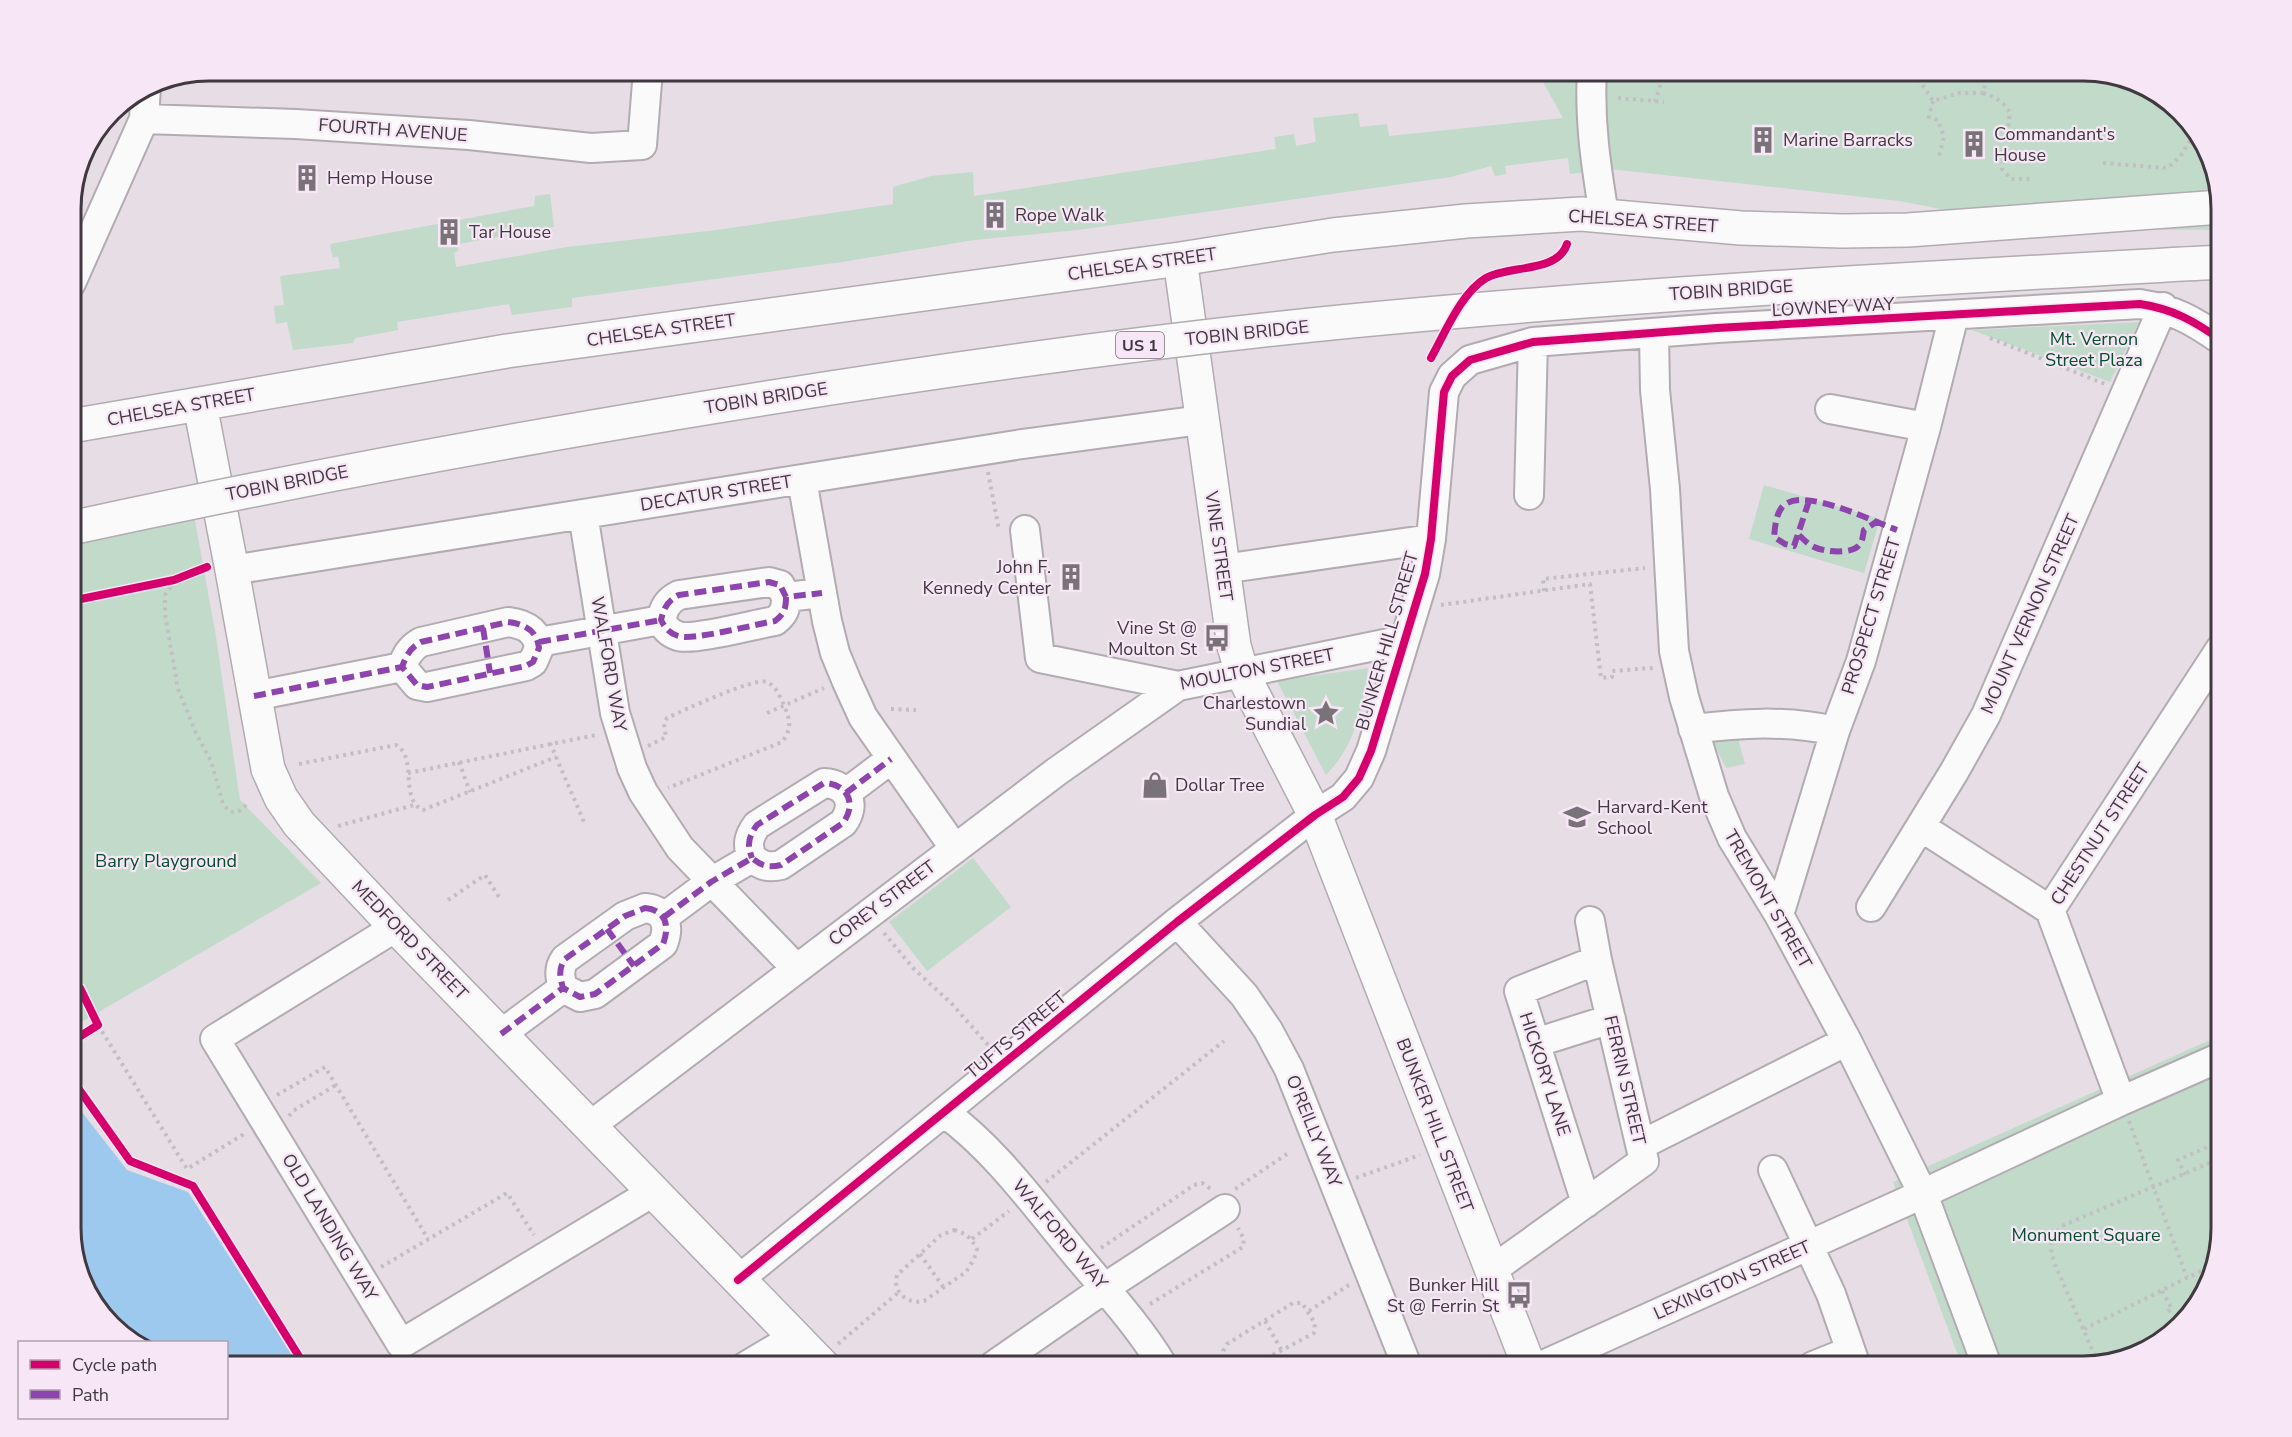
<svg xmlns="http://www.w3.org/2000/svg" width="2292" height="1437" font-family="'Nunito Sans',sans-serif">
	<style>
		.green { fill: #c1daca }
		.water { fill: #9dc9ef }
		.lines { fill: none; stroke-linecap: round; stroke-linejoin: round }
		.minor-casing { stroke: #b2abb1; stroke-width: 32 }
		.major-casing { stroke: #b2abb1; stroke-width: 36 }
		.path { stroke: #c2bfc2; stroke-width: 4; stroke-dasharray: 3 4.5; stroke-linecap: butt }
		.minor { stroke: #fbfafb; stroke-width: 28 }
		.major { stroke: #fbfafb; stroke-width: 33 }
		.highway-bridge-casing { stroke: #b2abb1; stroke-width: 36; stroke-linecap: butt }
		.highway-bridge { stroke: #fbfafb; stroke-width: 33 }
		.quiet { stroke: #8e44ad; stroke-width: 6; stroke-dasharray: 12 6; stroke-linecap: butt }
		.cycleway-casing { stroke: #f7e6f5; stroke-width: 11 }
		.cycleway { stroke: #d6006c; stroke-width: 8 }
		.labels { text-anchor: middle; stroke-width: 4.5; stroke-linejoin: round; paint-order: stroke }
		.shield { fill: #f7e6f5; stroke: #776d76; stroke-width: 1.5 }
		.shield-label { font-size: 16px; font-weight: bold; fill: #40393f }
		.street-label { font-size: 18px; fill: #40393f; stroke: #f7e6f5 }
		.poi-label { font-size: 18px; fill: #40393f; stroke: #f7e6f5; text-anchor: start }
		.park-label { font-size: 18px; fill: #02502b; stroke: #f7e6f5 }
		.rim { fill: none; stroke: #40393f; stroke-width: 3 }
	</style>
	<rect width="100%" height="100%" fill="#e6dde5"/>
	<!-- green -->
	<path class="green" d="M1537,71H2083L2153,89L2203,139L2221,200V230L2090,229L2031,226L1899,201L1610,169L1570,174L1568,158L1505,166L1506,174L1495,176L1491,166L1451,177L1078,230L974,240L842,262L572,298V307L512,315L509,304L397,322L398,330L355,338L353,343L293,350L287,322L276,324L274,306L284,305L280,276L340,268L338,256L333,258L330,244L534,206L535,196L550,194L554,227L459,244L458,251L454,253L456,267L567,247L717,230L893,204V187L931,176L973,172L974,196L1276,149L1274,137L1294,134L1296,146L1316,142L1313,118L1358,113L1360,127L1387,124L1389,136L1563,118Z
		M2139,322L2110,382L1972,330Z
		M1764,485L1880,519L1864,573L1749,539Z
		M192,504L216,637L240,800L321,883L71,1028V533Z
		M1368,668C1362,709 1356,744 1326,775L1277,681Z
		M1738,739L1745,764L1726,768L1713,742Z
		M973,858L1011,907L927,971L889,922Z
		M2221,1035V1229L2203,1298L2152,1348L2084,1366H1962L1893,1182Z"/>
	<!-- water -->
	<path class="water" d="M71,1098L127,1170L188,1192L299,1366H227L226,1342H134L89,1298L71,1237Z"/>
	<g class="lines">
		<defs>
			<path id="minor" d="M1592,70C1589,120 1596,166 1604,215
				M144,119L296,124L469,135L591,148L642,145L648,70
				M71,283L144,119L146,87
				M1654,334L1655,390L1665,489L1674,651L1684,697L1714,796L1732,838L1779,915L1847,1041L1923,1194L1987,1366
				M1830,409L1926,427
				M802,480L827,621L835,653L847,682L863,717L955,849
				M1529,495L1533,342
				M583,514L615,713L632,768L643,792L680,848L796,968
				M1025,530L1040,658L1178,686L1404,640
				M1223,569L1431,539
				M232,570L1016,445L1201,420
				M786,597C786,609 784,614 775,621C756,624 693,641 678,636C669,633 665,628 661,620C664,608 667,601 679,595L769,582L780,585L786,597L822,593
				M508,622C524,624 537,630 539,648L533,662L526,666L427,687L417,685L402,667C406,656 410,648 421,642Z
				M539,642L661,620
				M254,696L402,667
				M1693,729C1740,723 1787,720 1835,731
				M846,793L891,759
				M1921,827L2050,910
				M1871,907L1954,772L1986,715L2163,307
				M645,908C666,910 670,926 663,944L595,994L580,997L563,988C560,977 558,969 565,959L625,916Z
				M1779,915L1835,731L1861,661L1926,427L1954,315
				M664,917L711,882L752,858C762,866 768,868 781,865L843,823C857,804 848,784 824,783L757,825C748,837 747,845 752,858
				M1177,922L1244,995L1268,1030L1289,1069L1407,1366
				M396,927L215,1039L401,1344L653,1192
				M501,1034L563,988
				M1535,1043L1611,1019
				M2121,1101L2050,910L2221,648
				M945,1113C994,1149 1031,1200 1070,1247C1102,1286 1137,1323 1163,1366
				M590,1126L1056,772L1178,686
				M1641,1145L1847,1041
				M1773,1170L1831,1294L1856,1366
				M1586,1203L1519,991L1597,960
				M1492,1270L1644,1161L1597,960L1590,921
				M738,1280L1177,922L1315,815L1343,797L1359,778L1371,751L1425,574L1431,539L1444,392L1452,376L1470,360L1533,342L1717,328L2140,304C2173,309 2194,321 2221,340
				M746,1366L795,1337
				M993,1366L1118,1279L1225,1209
				M1541,1366L1905,1202L2121,1101L2221,1057
				M1813,1366L1850,1351"/>
			<path id="major" d="M1180,259L1234,646L1242,673L1315,815L1529,1366
				M200,405L232,570L268,769L281,798L299,824L396,927L823,1366
				M71,426L507,351L1180,259L1333,235L1466,221L1581,214L1741,228L1842,231L1908,230L2221,207"/>
		</defs>
		<!-- minor casing -->
		<use href="#minor" class="minor-casing"/>
		<!-- major casing -->
		<use href="#major" class="major-casing"/>
		<!-- path -->
		<path class="path" d="M1906,70L1921,83L1933,101L1959,93H1983L1988,70
			M1983,93C1995,97 2004,102 2010,113L2002,169L2011,179H2030
			M1618,98L1664,102
			M1933,101L1929,117L1938,120L1944,137L1939,157
			M1655,102L1663,76
			M2103,163L2167,168L2180,157L2195,132
			M1990,338L2105,384
			M988,472L999,530
			M174,580L165,595V614L178,689L196,733L211,761L223,804C232,817 241,814 248,801
			M1544,591L1543,579L1645,568
			M1441,605L1590,584L1601,678L1612,677V671L1653,668
			M891,709L916,710
			M767,713L824,688
			M550,743L584,822
			M648,746L666,737L664,724L667,718C682,711 754,677 767,682C776,686 781,698 785,708C791,722 791,730 782,742L668,788
			M459,762L470,792
			M299,764L396,745C418,757 399,800 423,810L556,757
			M408,773L596,735
			M338,826L414,805
			M448,900L485,875L499,897
			M884,933L914,969L952,1004L989,1046
			M98,1025L187,1169L244,1134
			M277,1095L325,1067L428,1239
			M289,1116L293,1111L336,1085
			M2129,1121L2187,1278
			M2185,1175L2178,1160L2221,1141
			M1356,1178L1420,1155
			M1046,1182L1224,1041
			M1235,1189L1287,1154
			M954,1230C966,1233 971,1238 977,1249L974,1259L966,1272L924,1301C908,1305 892,1292 897,1275L941,1235Z
			M972,1239L1009,1211
			M1101,1248L1194,1185L1202,1183L1212,1190
			M920,1254L944,1288
			M381,1267L507,1193L534,1235
			M2162,1291L2172,1309L2167,1312
			M1150,1304L1243,1247L1244,1239L1238,1228
			M1309,1311L1349,1285
			M1265,1321L1282,1351
			M2084,1329L2211,1266
			M838,1344L899,1292
			M2098,1363L2054,1262C2049,1245 2050,1236 2064,1225L2221,1158
			M1222,1366L1223,1351L1227,1344L1293,1303H1302L1315,1323L1314,1333L1252,1366
			M1470,1366L1496,1355
			M2073,1366L2095,1355"/>
		<!-- minor -->
		<use href="#minor" class="minor"/>
		<!-- major -->
		<use href="#major" class="major"/>
		<defs>
			<path id="highway-bridge" d="M71,528C273,484 477,446 681,412C904,375 1127,343 1351,321C1641,293 1931,278 2221,262"/>
		</defs>
		<!-- highway-bridge casing -->
		<use href="#highway-bridge" class="highway-bridge-casing"/>
		<!-- highway-bridge -->
		<use href="#highway-bridge" class="highway-bridge"/>
		<!-- quiet -->
		<path class="quiet" d="M1809,501L1794,546L1785,544L1774,537C1775,527 1776,513 1783,506C1803,486 1874,522 1897,530
			M1799,535C1804,540 1808,544 1814,547C1824,552 1853,555 1860,544C1863,540 1863,534 1864,530L1876,522
			M786,597C786,609 784,614 775,621C756,624 693,641 678,636C669,633 665,628 661,620C664,608 667,601 679,595L769,582L780,585L786,597L822,593
			M508,622C524,624 537,630 539,648L533,662L526,666L427,687L417,685L402,667C406,656 410,648 421,642Z
			M483,628L490,673
			M539,642L661,620
			M254,696L402,667
			M846,793L891,759
			M645,908C666,910 670,926 663,944L595,994L580,997L563,988C560,977 558,969 565,959L625,916Z
			M664,917L711,882L752,858C762,866 768,868 781,865L843,823C857,804 848,784 824,783L757,825C748,837 747,845 752,858
			M607,929L634,966
			M501,1034L563,988"/>
		<defs>
			<path id="cycleway" d="M1431,358C1445,333 1461,293 1486,278C1509,265 1558,273 1567,244
				M71,601L174,580L207,567
				M71,983L80,988L98,1025L71,1042
				M71,1078L130,1161L193,1186L305,1366
				M738,1280L1177,922L1315,815L1343,797L1359,778L1371,751L1425,574L1431,539L1444,392L1452,376L1470,360L1533,342L1717,328L2140,304C2173,309 2194,321 2221,340"/>
		</defs>
		<!-- cycleway casing -->
		<use href="#cycleway" class="cycleway-casing"/>
		<!-- cycleway -->
		<use href="#cycleway" class="cycleway"/>
	</g>
	<!-- icons -->
	<defs>
		<symbol id="building-bare" viewBox="-9 -9 18 18"><path d="M-4-6H4V6H1V3H-1V6H-4ZM-2.5-4.3h1.7v1.8h-1.7ZM.8-4.3h1.7v1.8H.8ZM-2.5-1h1.7V.8h-1.7ZM.8-1h1.7V.8H.8Z" fill="#7a7279" stroke="#f7e6f5" stroke-width="2.5" paint-order="stroke"/></symbol>
		<symbol id="bus-bare" viewBox="-9 -9 18 18"><path d="M-5-6H5V4H4V6H2V4H-2V6H-4V4H-5ZM-3.5-4V0h7V-4ZM-3.5 1.2v1.5H-2V1.2ZM2 1.2v1.5H3.5V1.2Z" fill="#7a7279" stroke="#f7e6f5" stroke-width="2.5" paint-order="stroke"/></symbol>
		<symbol id="sight-bare" viewBox="-9 -9 18 18"><path d="M0-6L1.8-2.2L6-1.7L2.9 1.2L3.7 5.4L0 3.3L-3.7 5.4L-2.9 1.2L-6-1.7L-1.8-2.2Z" fill="#7a7279" stroke="#f7e6f5" stroke-width="2.5" paint-order="stroke"/></symbol>
		<symbol id="shop-bare" viewBox="-9 -9 18 18"><path d="M-5-2.5h2.3a2.7 3.5 0 0 1 5.4 0H5L5.5 6h-11ZM-1.5-2.5h3a1.5 2.3 0 0 0-3 0Z" fill="#7a7279" stroke="#f7e6f5" stroke-width="2.5" paint-order="stroke"/></symbol>
		<symbol id="school-bare" viewBox="-9 -9 18 18"><path d="M0-5L7-2L0 1L-7-2ZM-4 1L0 2.5L4 1V4Q0 6-4 4Z" fill="#7a7279" stroke="#f7e6f5" stroke-width="2.5" paint-order="stroke"/></symbol>
	</defs>
	<g fill-rule="evenodd">
		<use href="#building-bare" x="1744" y="121" width="38" height="38"/>
		<use href="#building-bare" x="1955" y="125" width="38" height="38"/>
		<use href="#building-bare" x="288" y="159" width="38" height="38"/>
		<use href="#building-bare" x="976" y="196" width="38" height="38"/>
		<use href="#building-bare" x="430" y="213" width="38" height="38"/>
		<use href="#building-bare" x="1052" y="558" width="38" height="38"/>
		<use href="#bus-bare" x="1198" y="619" width="38" height="38"/>
		<use href="#sight-bare" x="1307" y="694" width="38" height="38"/>
		<use href="#shop-bare" x="1136" y="766" width="38" height="38"/>
		<use href="#school-bare" x="1558" y="798" width="38" height="38"/>
		<use href="#bus-bare" x="1500" y="1276" width="38" height="38"/>
	</g>
	<g class="labels">
		<!-- shield labels -->
		<rect class="shield" x="1116" y="332" width="48" height="26" rx="4.5"/>
		<g class="shield-label">
			<text x="1140" y="351">US 1</text>
		</g>
		<!-- street labels -->
		<g class="street-label">
			<text transform="translate(393 130) rotate(4)" y="6">FOURTH AVENUE</text>
			<text transform="translate(1643 221) rotate(4)" y="6">CHELSEA STREET</text>
			<text transform="translate(1142 264) rotate(-8)" y="6">CHELSEA STREET</text>
			<text transform="translate(1731 290) rotate(-4)" y="6">TOBIN BRIDGE</text>
			<text transform="translate(1833 307) rotate(-3)" y="6">LOWNEY WAY</text>
			<text transform="translate(661 330) rotate(-8)" y="6">CHELSEA STREET</text>
			<text transform="translate(1247 333) rotate(-6)" y="6">TOBIN BRIDGE</text>
			<text transform="translate(766 398) rotate(-9)" y="6">TOBIN BRIDGE</text>
			<text transform="translate(181 407) rotate(-10)" y="6">CHELSEA STREET</text>
			<text transform="translate(287 483) rotate(-11)" y="6">TOBIN BRIDGE</text>
			<text transform="translate(716 493) rotate(-9)" y="6">DECATUR STREET</text>
			<text transform="translate(1219 546) rotate(82)" y="6">VINE STREET</text>
			<text transform="translate(2030 614) rotate(-66)" y="6">MOUNT VERNON STREET</text>
			<text transform="translate(1871 616) rotate(-73)" y="6">PROSPECT STREET</text>
			<text transform="translate(1387 641) rotate(-74)" y="6">BUNKER HILL STREET</text>
			<text transform="translate(609 664) rotate(80)" y="6">WALFORD WAY</text>
			<text transform="translate(1257 669) rotate(-11)" y="6">MOULTON STREET</text>
			<text transform="translate(2100 834) rotate(-57)" y="6">CHESTNUT STREET</text>
			<text transform="translate(1768 899) rotate(60)" y="6">TREMONT STREET</text>
			<text transform="translate(882 903) rotate(-37)" y="6">COREY STREET</text>
			<text transform="translate(410 940) rotate(46)" y="6">MEDFORD STREET</text>
			<text transform="translate(1016 1035) rotate(-40)" y="6">TUFTS STREET</text>
			<text transform="translate(1545 1074) rotate(72)" y="6">HICKORY LANE</text>
			<text transform="translate(1625 1080) rotate(77)" y="6">FERRIN STREET</text>
			<text transform="translate(1435 1125) rotate(69)" y="6">BUNKER HILL STREET</text>
			<text transform="translate(1314 1131) rotate(68)" y="6">O'REILLY WAY</text>
			<text transform="translate(330 1227) rotate(59)" y="6">OLD LANDING WAY</text>
			<text transform="translate(1060 1234) rotate(50)" y="6">WALFORD WAY</text>
			<text transform="translate(1732 1280) rotate(-24)" y="6">LEXINGTON STREET</text>
		</g>
		<!-- poi labels -->
		<g class="poi-label">
			<text x="1994" y="140">Commandant's<tspan x="1994" dy="21">House</tspan></text>
			<text x="1783" y="146">Marine Barracks</text>
			<text x="327" y="184">Hemp House</text>
			<text x="1015" y="221">Rope Walk</text>
			<text x="469" y="238">Tar House</text>
			<text x="1051" y="573" text-anchor="end">John F.<tspan x="1051" dy="21">Kennedy Center</tspan></text>
			<text x="1197" y="634" text-anchor="end">Vine St @<tspan x="1197" dy="21">Moulton St</tspan></text>
			<text x="1306" y="709" text-anchor="end">Charlestown<tspan x="1306" dy="21">Sundial</tspan></text>
			<text x="1175" y="791">Dollar Tree</text>
			<text x="1597" y="813">Harvard-Kent<tspan x="1597" dy="21">School</tspan></text>
			<text x="1499" y="1291" text-anchor="end">Bunker Hill<tspan x="1499" dy="21">St @ Ferrin St</tspan></text>
		</g>
		<!-- park labels -->
		<g class="park-label">
			<text x="2094" y="345">Mt. Vernon<tspan x="2094" dy="21">Street Plaza</tspan></text>
			<text x="166" y="867">Barry Playground</text>
			<text x="2086" y="1241">Monument Square</text>
		</g>
	</g>
	<!-- crop -->
	<path d="M0 0H2292V1437H0ZM209 81H2083A128 128 0 0 1 2211 209V1228A128 128 0 0 1 2083 1356H209A128 128 0 0 1 81 1228V209A128 128 0 0 1 209 81Z" fill="#f7e6f5" fill-rule="evenodd"/>
	<path class="rim" d="M209 81H2083A128 128 0 0 1 2211 209V1228A128 128 0 0 1 2083 1356H209A128 128 0 0 1 81 1228V209A128 128 0 0 1 209 81Z"/>
	<!-- legend -->
	<rect x="18" y="1341" width="210" height="78" fill="#f7e6f5" stroke="#aea1ac" stroke-width="1.5"/>
	<rect x="30" y="1360" width="30" height="9" fill="#d6006c" stroke="#aea1ac" stroke-width="1.5"/>
	<text x="72" y="1371" font-size="18" fill="#40393f">Cycle path</text>
	<rect x="30" y="1390" width="30" height="9" fill="#8e44ad" stroke="#aea1ac" stroke-width="1.5"/>
	<text x="72" y="1401" font-size="18" fill="#40393f">Path</text>
</svg>
